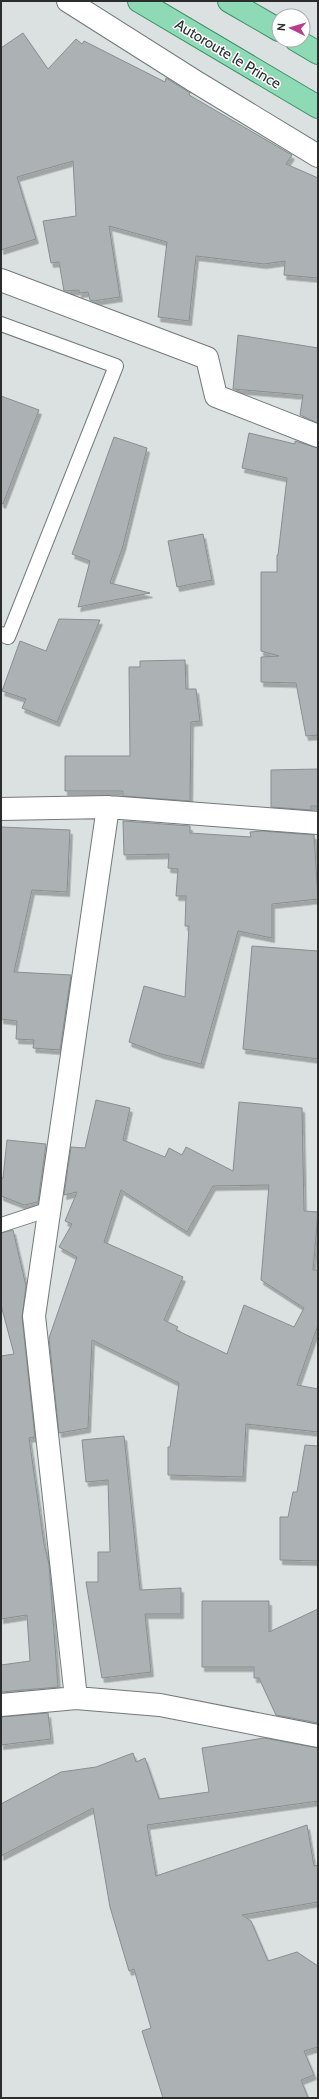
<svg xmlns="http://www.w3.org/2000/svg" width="319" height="2099" font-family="Cabin,sans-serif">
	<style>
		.building { fill: #acb2b4; stroke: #888e91; fill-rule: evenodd; filter: url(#shadow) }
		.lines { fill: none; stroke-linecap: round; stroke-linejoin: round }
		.service-casing { stroke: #737979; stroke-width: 16 }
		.minor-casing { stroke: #737979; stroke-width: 24 }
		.primary-casing { stroke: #3a8d66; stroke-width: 24 }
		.service { stroke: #fff; stroke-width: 14 }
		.minor { stroke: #fff; stroke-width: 22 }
		.primary { stroke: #8ed9b6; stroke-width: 22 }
		.labels { text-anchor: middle; stroke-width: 3; stroke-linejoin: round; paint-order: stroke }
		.street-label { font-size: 15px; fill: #2a2d2c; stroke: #fff }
	</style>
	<defs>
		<filter id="shadow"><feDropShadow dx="2.5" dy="4.5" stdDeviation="0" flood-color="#0004"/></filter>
	</defs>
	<rect width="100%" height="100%" fill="#dae1e0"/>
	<!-- building -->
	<path class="building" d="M23,33L48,69L76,39L82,44L84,41L165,82L166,78L190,93L189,95L292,155L286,164L318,178V278L284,275L285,261L264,264L196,256L189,321L158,317L167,242L109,226L120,297L93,301L90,300L88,292L79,293V290L64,291L59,262L51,263L43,221L76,216L73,161L17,177L36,239L1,250V48Z
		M238,335L318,348V423L300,415L303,395L233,389Z
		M1,396L39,410L3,504L1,503Z
		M249,433L295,444V441L318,448V735L306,736L296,683L261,682V657L279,656L261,651V572H277V555H278L287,478L242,468Z
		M114,437L147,448L123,546L110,583L150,593L78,607L90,561L72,554Z
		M203,534L212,580L177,587L168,541Z
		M59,619L100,620L57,722L22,708L26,699L2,691L20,641L46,651Z
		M185,660L186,689H196L200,721L191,722L190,801L123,796V791H65V756H130L129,667H140V661Z
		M318,769V806H311V810L271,807V770Z
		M123,821L190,826V833L251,837L250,832L262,831L314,835L318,899L272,904V938L238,931L201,1064L161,1054L129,1042L144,986L185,997L189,926H185L186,896H176L178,869L168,868L169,854L124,855Z
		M1,827L70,830L67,892L32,890L14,972L71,975L60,1050L33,1048L34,1040L16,1039L17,1021L1,1019Z
		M252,946L318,951V1059L243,1049Z
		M96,1100L130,1108L123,1140L165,1157L169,1148L182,1155L186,1147L233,1171L239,1102L302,1108L304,1211L318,1212L313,1270H318V1325L297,1385L318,1389V1432L246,1424L243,1477L168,1475V1447H170L179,1383L92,1340L88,1428L59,1433L49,1338L77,1257L59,1247L72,1224L65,1221L77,1192L64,1195L71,1147L85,1148ZM269,1185L261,1280L304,1308L294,1327L244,1305L227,1354L176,1330L178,1327L164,1320L183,1277L104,1242L121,1190L187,1232L213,1186Z
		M7,1140L46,1144L38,1202L24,1205L1,1196V1178H3Z
		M13,1230L26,1286L22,1317L35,1437L29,1438L44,1544L49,1564L58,1687L1,1692V1665L30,1661L27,1615L1,1619V1356L14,1354L1,1305V1233Z
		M124,1436L140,1590L181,1588V1614H145L151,1672L102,1678L86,1582H98V1552H110L108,1480L86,1482L82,1440Z
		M305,1445L318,1446V1561L280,1560V1517H288L293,1492H297Z
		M202,1601H269V1632L318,1609V1723L276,1715L259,1678H254V1667H202Z
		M48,1713L51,1739L1,1745V1717Z
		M264,1738L318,1748V1801L147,1825L156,1876L307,1825L314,1866L318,1865V1902L242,1915L251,1921L268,1961L297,1952L318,1966V2047L304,2051L314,2075L301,2080L308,2098H163L142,2031L151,2028L134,1969L129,1971L110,1907L93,1808L1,1856V1804L61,1772L96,1767L133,1753L136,1762L145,1758L159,1799L209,1792L202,1748Z"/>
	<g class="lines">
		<defs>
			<path id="service" d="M1,324L116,366L8,637L1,634
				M1,1225L50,1209"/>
			<path id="minor" d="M68,1L196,82L318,156
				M1,280L207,358L216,396L318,436
				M1,809L108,807L318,823
				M76,1698L34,1316L108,807
				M1,1705L76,1698L160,1705L318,1736"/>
			<path id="primary" d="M139,1L318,107
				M229,1L279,30
				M296,40L318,53"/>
		</defs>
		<!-- service casing -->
		<use href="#service" class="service-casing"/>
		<!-- minor casing -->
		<use href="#minor" class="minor-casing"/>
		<!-- primary casing -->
		<use href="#primary" class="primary-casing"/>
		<!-- service -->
		<use href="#service" class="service"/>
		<!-- minor -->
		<use href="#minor" class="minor"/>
		<!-- primary -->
		<use href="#primary" class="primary"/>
	</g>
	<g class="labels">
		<!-- street labels -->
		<g class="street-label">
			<text transform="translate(228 54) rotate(31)" y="5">Autoroute le Prince</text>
		</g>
	</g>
	<!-- border -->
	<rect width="319" height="2099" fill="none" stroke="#2a2d2c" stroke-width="4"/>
	<!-- north arrow -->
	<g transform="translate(291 28) rotate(275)"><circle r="19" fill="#ffffff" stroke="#aaabab"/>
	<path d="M0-3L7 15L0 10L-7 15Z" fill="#b93c8b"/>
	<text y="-6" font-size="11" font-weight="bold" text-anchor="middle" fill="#2a2d2c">N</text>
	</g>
</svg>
